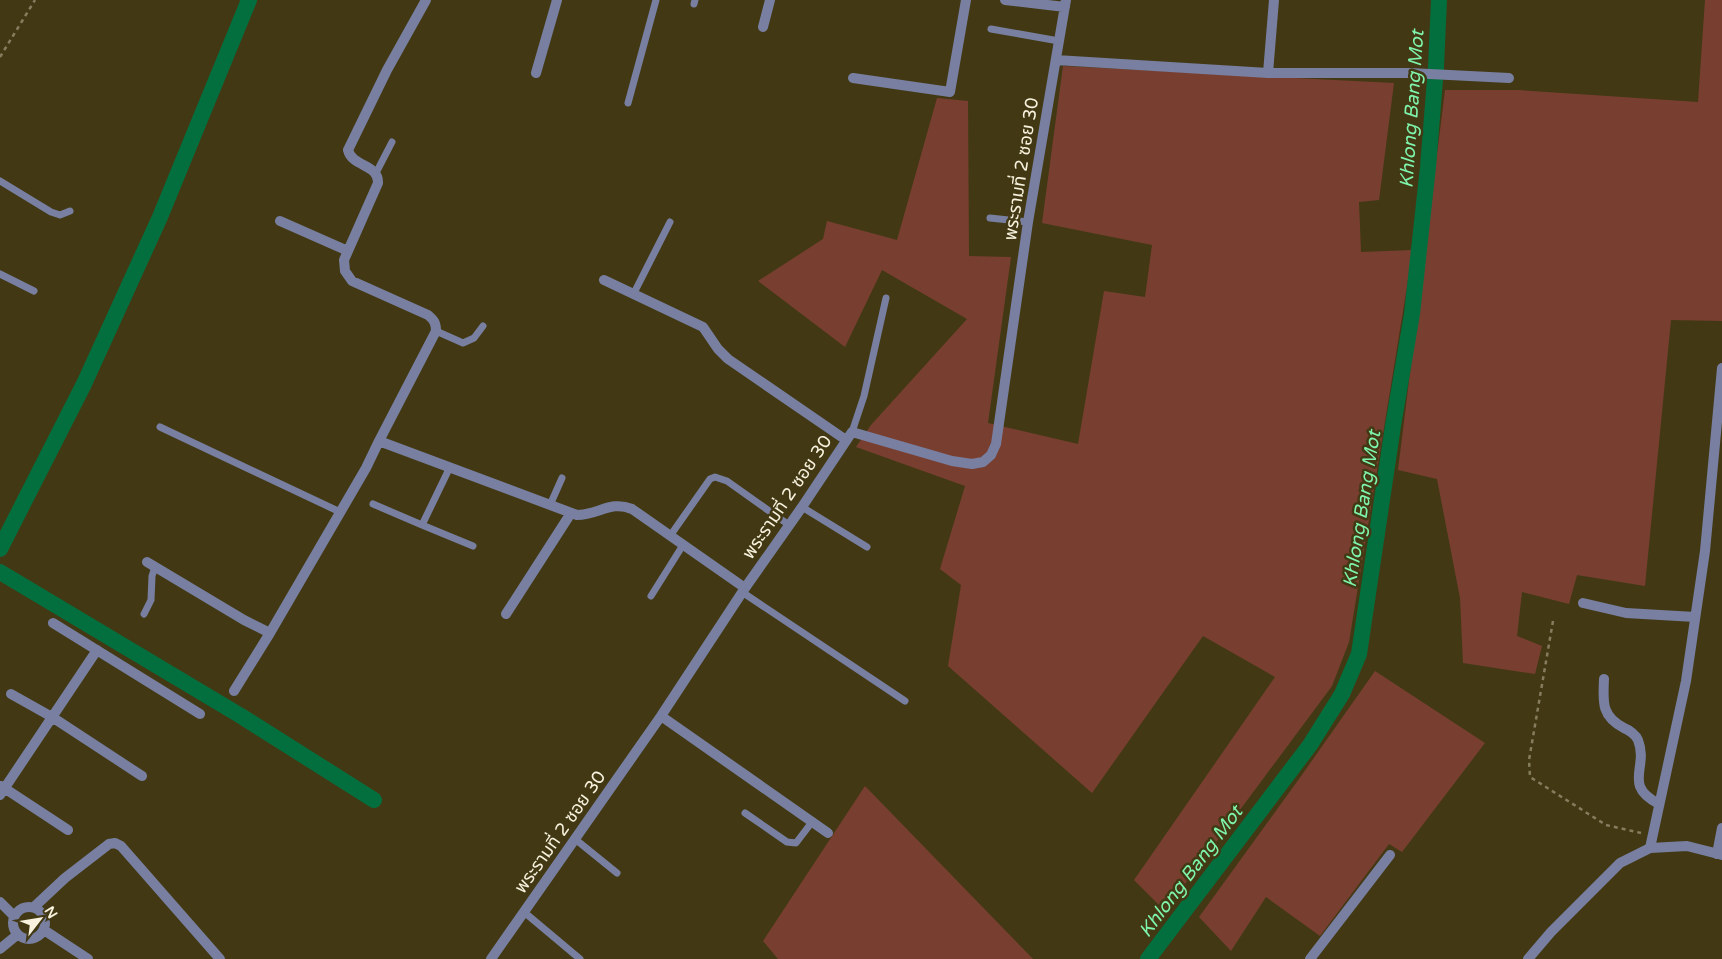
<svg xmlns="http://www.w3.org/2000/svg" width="1722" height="959" font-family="'Varela Round','Noto Sans Thai',sans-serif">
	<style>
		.green { fill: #783f31 }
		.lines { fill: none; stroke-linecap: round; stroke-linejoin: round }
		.canal { stroke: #046f3e; stroke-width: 16 }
		.path { stroke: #857d5e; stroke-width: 2.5; stroke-dasharray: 4 4; stroke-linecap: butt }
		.service { stroke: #787fa1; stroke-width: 7 }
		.minor { stroke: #787fa1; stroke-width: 10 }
		.tertiary { stroke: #787fa1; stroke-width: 10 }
		.labels { text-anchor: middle; stroke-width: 5; stroke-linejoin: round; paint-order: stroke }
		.street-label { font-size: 18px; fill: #f8f2de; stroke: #423914 }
		.water-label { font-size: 19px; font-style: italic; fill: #7ff4ac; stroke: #423914 }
	</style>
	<rect width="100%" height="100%" fill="#423914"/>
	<!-- green -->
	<path class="green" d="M1705,0H1722V321L1671,320L1645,586L1577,575L1569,604L1522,592L1517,636L1542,646L1535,674L1463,663L1460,598L1437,479L1398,470L1445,90H1518L1698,102Z
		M1063,66L1394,83L1379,200L1359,202L1361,252L1413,250L1349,642L1332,686L1165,911L1134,880L1275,677L1203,636L1092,793L948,666L961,585L940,569L965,486L856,447L871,425L967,319L882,270L845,347L758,281L823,239L827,221L897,240L937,98L968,101L969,256L1011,257L988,423L1078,444L1104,291L1145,297L1152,245L1042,223Z
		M1375,671L1485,743L1402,852L1389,844L1320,936L1266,897L1231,951L1199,917L1299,779Z
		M865,786L1033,959H778L763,941Z"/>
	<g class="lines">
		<!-- canal -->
		<path class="canal" d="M0,549L84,384L160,217L249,0
			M0,572L241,716L374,800
			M1148,959L1310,745L1342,694L1359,654L1393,426L1412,314L1428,167L1436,67L1439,0"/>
		<!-- path -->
		<path class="path" d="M0,57L35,0
			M1553,621L1529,760L1530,777L1606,825L1641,833"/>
		<!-- service -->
		<path class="service" d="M694,4L695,0
			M991,29L1059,41
			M628,103L656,0
			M376,173L392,142
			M0,181L51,212L60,215L70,211
			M990,218L1028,222
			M0,274L34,291
			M634,293L670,222
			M436,331L463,343L474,338L483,326
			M160,427L340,512
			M852,432L864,396L886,298
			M450,467L422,525L473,546
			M373,504L422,525
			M550,505L562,478
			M802,507L867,547
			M670,536L710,479L715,477L727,481L789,525
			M742,592L905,701
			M651,596L683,545
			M144,614L151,600L152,576L155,567
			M745,813L787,842L796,843L812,822
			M575,839L617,873
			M524,912L580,959"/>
		<!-- minor -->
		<path class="minor" d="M426,0L387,70L348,150C352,167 379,164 378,183L344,260L345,271L352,281L428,315C434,320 436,323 436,331L379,441L577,515C599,515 610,500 632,509L745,588
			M1005,0L1065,7
			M763,27L770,0
			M1056,60L1268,73H1410L1509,78
			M536,73L557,0
			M1268,73L1274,0
			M853,78L950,92L966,0
			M280,221L348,251
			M604,280L703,327L718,349L728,359L846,440
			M147,562L244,620L270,633L366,468L379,441
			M1583,603L1626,613L1695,617
			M506,614L571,513
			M53,623L200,714
			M1604,679C1603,702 1601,716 1624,728C1629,730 1636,735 1638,740C1649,768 1622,785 1659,804
			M234,691L270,633
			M11,694L52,717L142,776
			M661,716L828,833
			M1,786L68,830
			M0,795L97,650
			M1650,848L1686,681L1705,551L1722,368
			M1717,854L1722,828
			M0,902L14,916
			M13 923a16 16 0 1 1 32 0a16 16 0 1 1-32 0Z
			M34,907L65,878L109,844L115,843L121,846L220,959
			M44,930L88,959
			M0,949L17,935
			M491,959L661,716L745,588L802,507L852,432L952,461L972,464L983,462L991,455L996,444L1028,222L1066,0
			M1310,959L1390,855"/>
		<!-- tertiary -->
		<path class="tertiary" d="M1528,959L1551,932L1620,863L1650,848L1687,846L1722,855"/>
	</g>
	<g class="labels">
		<!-- street labels -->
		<g class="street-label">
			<text transform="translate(1021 169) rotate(-81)" y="6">พระรามที่ 2 ซอย 30</text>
			<text transform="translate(787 497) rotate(-56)" y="6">พระรามที่ 2 ซอย 30</text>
			<text transform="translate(560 832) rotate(-55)" y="6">พระรามที่ 2 ซอย 30</text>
		</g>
		<!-- water labels -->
		<g class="water-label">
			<text transform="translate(1411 109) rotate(-86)" y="7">Khlong Bang Mot</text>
			<text transform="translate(1361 509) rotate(-81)" y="7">Khlong Bang Mot</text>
			<text transform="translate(1190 871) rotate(-53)" y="7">Khlong Bang Mot</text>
		</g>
	</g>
	<!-- north arrow -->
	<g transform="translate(40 919) rotate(59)" stroke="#423914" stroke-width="4" paint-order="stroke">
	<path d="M0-4L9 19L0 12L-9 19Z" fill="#f8f2de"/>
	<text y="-8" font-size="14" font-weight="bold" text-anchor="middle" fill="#f8f2de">N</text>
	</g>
</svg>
